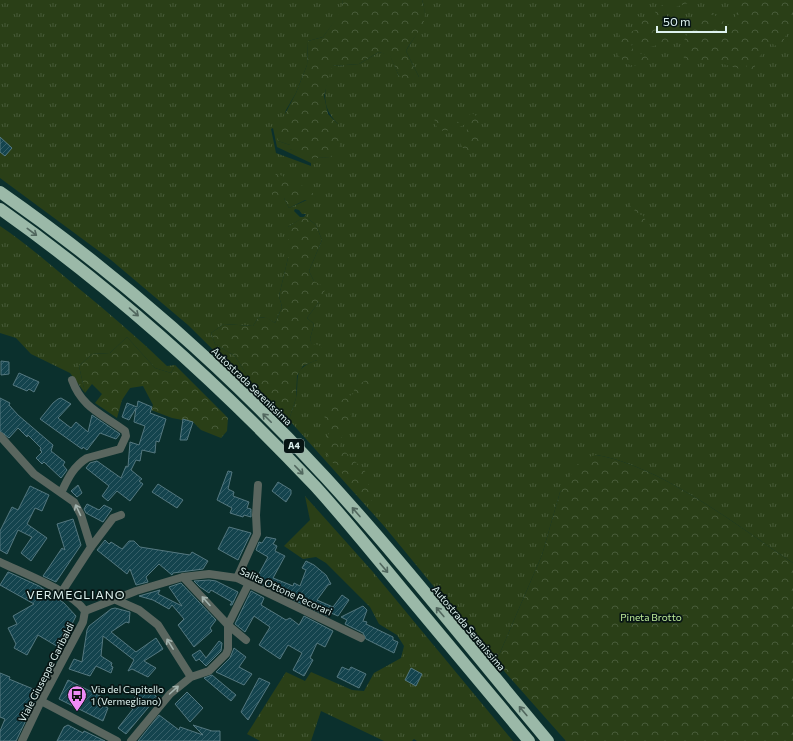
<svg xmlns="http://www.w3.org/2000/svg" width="793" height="741" font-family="Commissioner,sans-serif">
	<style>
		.grass { fill: url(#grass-tufts); fill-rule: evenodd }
		.forest { fill: url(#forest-crowns) }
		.building { fill: url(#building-hatch); stroke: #557880 }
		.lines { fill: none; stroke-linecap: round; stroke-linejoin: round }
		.street { stroke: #5a665f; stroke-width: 8 }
		.highway { stroke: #9bb9a8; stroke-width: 12 }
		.oneway { stroke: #51675e }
		.oneway2 { stroke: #a3b3ae }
		.labels { text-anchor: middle; stroke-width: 3.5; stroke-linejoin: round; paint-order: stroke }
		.shield { fill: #071514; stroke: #9eb0ad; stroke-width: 1 }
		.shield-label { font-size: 9px; font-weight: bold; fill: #def2ef }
		.street-label { font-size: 10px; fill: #def2ef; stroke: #071514 }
		.park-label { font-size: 10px; fill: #bfec9a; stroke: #071514 }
		.poi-label { font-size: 10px; fill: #def2ef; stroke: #071514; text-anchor: start }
		.quarter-label { font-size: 12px; letter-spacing: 1px; fill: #def2ef; stroke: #071514 }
	</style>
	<defs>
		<pattern id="grass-tufts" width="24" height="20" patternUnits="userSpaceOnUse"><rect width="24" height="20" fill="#2a3f17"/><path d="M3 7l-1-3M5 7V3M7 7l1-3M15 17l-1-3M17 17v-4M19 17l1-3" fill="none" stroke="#485b39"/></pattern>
		<pattern id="forest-crowns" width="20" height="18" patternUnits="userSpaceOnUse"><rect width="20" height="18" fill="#2a3f17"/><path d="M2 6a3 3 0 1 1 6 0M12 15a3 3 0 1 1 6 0" fill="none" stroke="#485b39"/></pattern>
		<pattern id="building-hatch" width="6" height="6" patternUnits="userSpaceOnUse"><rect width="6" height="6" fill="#14444e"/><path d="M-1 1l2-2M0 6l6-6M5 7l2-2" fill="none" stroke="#365f68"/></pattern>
	</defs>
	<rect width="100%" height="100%" fill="#0b302d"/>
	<!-- grass -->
	<path class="grass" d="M0,0H343L341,13L323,37L308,41L307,65L296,93L286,110L278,141L290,145V149L312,158L330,157L338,124C319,105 325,90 331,66L359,64L379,52L390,55L399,76L419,77L406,51C416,33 430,21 422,0H793V563C739,527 660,465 596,455L560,492L542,555L496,662L384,526L289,420C291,413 294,405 296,398C300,376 291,370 317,360L310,339L314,324L307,318L319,302L314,281L309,271L322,240L316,225L305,216L306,214H302L299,210L295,209L294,211L300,217H304L288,227V258L279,296L282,307L275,323L265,317L258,318L253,326L224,324L211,333L215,344L235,356L255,388L267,403L188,325L111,260L0,178ZM273,128L277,147L311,163V166L276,153L271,129ZM316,196L289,208L284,198Z
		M0,226C27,244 52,266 77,287C108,312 138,338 167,366L175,365L171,373L155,368L127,337L110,353L92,354L79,366L85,393L70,373L31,354L16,338L0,333Z
		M305,496L373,572L513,741H417L414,739L412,741H384L321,711L311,741H260L247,734L286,672L305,681L311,672L352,690L364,691L374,673L401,658L404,646L397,635L379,624L370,607L326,563L316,557L303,559L284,546L310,520Z"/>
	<!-- forest -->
	<path class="forest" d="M343,0H422C431,25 417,30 406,51L419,77L415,84L399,76L390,56L379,52L359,64L332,66L324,96L328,114L338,124L340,150L330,157L304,159L296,152L290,149V145L278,141L276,136L278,127L296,93L307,65L308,41L323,37L340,13Z
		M669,0H697L673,8L661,21L668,27L672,41L643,49L638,46L640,39L631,43L634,53L644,54L649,60L648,64C631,67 628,67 617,54L622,47L619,33C627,33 637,32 642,24L634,18L635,15L649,21L654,19L656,9L662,5L672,8Z
		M733,0H793V29L786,35L780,48L771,43L755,62V69L749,72L746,65L740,69L723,64L685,62L681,47L693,21L709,11L731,27L738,10Z
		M437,110L447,119L449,125L460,121V117H466L472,113L482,120L478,136L483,144L471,150H464L460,143L468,141L466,135L468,123L453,130L439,131C435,124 432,116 437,110Z
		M276,173L305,187L316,196L312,202L305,200L289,208L284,198L275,204C269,194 273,183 276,173Z
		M631,202L637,203L639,215H643L648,226L651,227V231L647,230L646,226L641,223V217L635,219L633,215L635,209L631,207Z
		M305,216L316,225L322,240L309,271L314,281L326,288L319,302L307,318L314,324L310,339L312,344L319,345L325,352L317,360L303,366L297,376L296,398L289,420L267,403L255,388L235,356L215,344L211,333L224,324L253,326L258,318L266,317L275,323L282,307L279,296L288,258V227Z
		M127,337L155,368L171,373L175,365L228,418L227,431L221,438L201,430L193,422L172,418L151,410L153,405L143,386L130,388L122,400L117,418L95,403L102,394L92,384L85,393L79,366L92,354L110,353Z
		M366,380L375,385L350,403L349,410L354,423L343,431L340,447L365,471L373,506L335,466L321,446L330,432L322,410L328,402L340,401L353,394L355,387Z
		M596,455C660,465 739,527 793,563V741H566L496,662L542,555L560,492L581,459Z"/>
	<!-- building -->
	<path class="building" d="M0,137L12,148L5,156L0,152Z
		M1,361L9,362V374L1,375Z
		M19,373L39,382L34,392L29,389L27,391L13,385Z
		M0,398L10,403L9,405L18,415L53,445L51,451L65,462L63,465L67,470L61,478L44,462L42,464L36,458L42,452L40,450L41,448L28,435L27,437L18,428L9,438L0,431Z
		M61,398L71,404L58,418L71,428L76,422L88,432L92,415L120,434L116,439L100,433L87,450L83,447L82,449L40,419L53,403L58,399Z
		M138,401L152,407L150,413L166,419L159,442L156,441L155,453L142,450L140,461L136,460L131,470L142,479L139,481L143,484L130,501L117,491L108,501L102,496L109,486L86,468L90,463L97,461L121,478L126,466L128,467L130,442L139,445L145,426L134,422L136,408L129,420L122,417L127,403L137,407Z
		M183,419L193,422L187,440H180Z
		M228,471L232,472L228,489L234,492L233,496L249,502L247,508L251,509V517L244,515L243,517L230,513L232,508L217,500Z
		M278,482L291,490V494L286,502L272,491Z
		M158,484L183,500L177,508L152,492Z
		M78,485L82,493L77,497L71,491Z
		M30,486L49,495L42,511L35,508L27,524L47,538L31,561L21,553L32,537L18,530L7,554L0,550V531L12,507L18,510Z
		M87,504L99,510L104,505L112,509L103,522L86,513L84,509Z
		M73,519L81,545L56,582L43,576L62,548L65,550L57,524Z
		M229,527L251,533L238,560L218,549Z
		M266,537L276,539L273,544L277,546L275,551L285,556L273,578L293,586L294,583L300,586L306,570L302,568L306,561L314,565L326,575L331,584L328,585L317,600L333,607L342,595L349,600L338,616L331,613L329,617L255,581L268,557L256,550L259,542L262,543Z
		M105,540L109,544L111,542L122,549L129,541H134L140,547L190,555L192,552L208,561L203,569L173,573L172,575L159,564L146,577L148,582L136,585L130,569L127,574L97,550Z
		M8,572L39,586L64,603L76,616L60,648L38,635L27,655L14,648L16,644L8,628L17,624L13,616L34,604L0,585Z
		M209,580L216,581L238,592L232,605H230L232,602L211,590L209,593L200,587L194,581Z
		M181,583L216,620L210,628L212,631L194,647L178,625L184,619L172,605L169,609L153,600L139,596L160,590L158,594L182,606L169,587Z
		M251,591L264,598L261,605L286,620L290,618L299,625L304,616L333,631L325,647L317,643L310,658L313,660L304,676L293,670L302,653L288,645L280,659L259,645L270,627L254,616L245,632L235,624Z
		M363,606L367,610L363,621L367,622L366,624L393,637V640L398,642L394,653L366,639L363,633L345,624L347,620L341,617Z
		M115,608L130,612L129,623L126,622L111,632L136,652L156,638L163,649L144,661L156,668L148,677L132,669L128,671L134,660L103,636L101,656L112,663L111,666L113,667L111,673L96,666L90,676L69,669L74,659L82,662L87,630L89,626L111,609Z
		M219,641L222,643L221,651L206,666L199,659L196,661L192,655L200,650L206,658Z
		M234,648L246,657L239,667L252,674L244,685L216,672L230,658Z
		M342,667L349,670L351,667L366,674L359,688L337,677Z
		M411,668L422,674L416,686L405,680Z
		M0,673L10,677L9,679L38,691L39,693L16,741H0V731L5,719L0,717Z
		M212,675L236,695L231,701L204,678Z
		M259,678L270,683L248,720L241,712Z
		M68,680L104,698L102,705L108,708L103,721L59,699Z
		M144,686L157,697L126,734L118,728L133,709L128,706Z
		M187,692L203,708L190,722L175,704Z
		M159,715L179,730L180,727L203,735L193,725L212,731H220V741H138Z
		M68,725L83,733L84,731L105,741H57L64,727Z"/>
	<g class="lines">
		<!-- street -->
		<path class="street" d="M0,436L34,474L74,502L81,515L91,547
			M62,491C68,478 74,466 87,458L120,449L126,436L125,431C102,414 82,408 72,380
			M0,562C23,573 71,591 85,611
			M183,577L228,625L246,640
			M237,578L257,534L256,515L258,485
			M61,593L91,547L113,518L121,515
			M114,599L139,610L158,625L191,677
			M85,611L136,591L183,577L209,574L237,578L361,638
			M41,701L117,741
			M22,741L41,701L83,622L85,611
			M131,741L170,694L191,677L209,671L226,654L228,649V625L249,583"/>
		<!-- highway -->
		<path class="highway" d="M0,192C119,275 228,371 326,478C403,562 474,653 548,741
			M0,209C115,290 219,384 315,486C346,520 374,555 403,590C445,640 487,691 529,741"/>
	</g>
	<!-- one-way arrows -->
	<defs><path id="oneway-shaft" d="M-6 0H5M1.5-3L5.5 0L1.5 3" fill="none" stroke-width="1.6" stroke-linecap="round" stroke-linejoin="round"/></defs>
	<g class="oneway">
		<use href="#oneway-shaft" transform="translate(32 232) rotate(37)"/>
		<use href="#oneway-shaft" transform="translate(134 312) rotate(41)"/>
		<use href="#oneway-shaft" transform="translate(267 418) rotate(-135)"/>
		<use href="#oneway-shaft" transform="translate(299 470) rotate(46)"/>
		<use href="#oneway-shaft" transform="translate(356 512) rotate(-131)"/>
		<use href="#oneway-shaft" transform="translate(384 568) rotate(50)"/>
		<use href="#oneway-shaft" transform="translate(440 612) rotate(-130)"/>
		<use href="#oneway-shaft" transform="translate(523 711) rotate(-130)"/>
	</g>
	<g class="oneway2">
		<use href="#oneway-shaft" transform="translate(78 510) rotate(-115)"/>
		<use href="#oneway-shaft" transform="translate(206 601) rotate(-132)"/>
		<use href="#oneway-shaft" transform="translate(170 644) rotate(-122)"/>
		<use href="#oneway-shaft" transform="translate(174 690) rotate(-42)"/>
	</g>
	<!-- icons -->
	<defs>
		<symbol id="bus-pin" viewBox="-11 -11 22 30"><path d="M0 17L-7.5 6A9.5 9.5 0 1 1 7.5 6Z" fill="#ef8bf6" stroke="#071514"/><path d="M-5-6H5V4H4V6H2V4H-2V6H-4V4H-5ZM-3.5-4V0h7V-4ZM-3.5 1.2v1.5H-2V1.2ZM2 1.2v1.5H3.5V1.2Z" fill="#111"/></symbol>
	</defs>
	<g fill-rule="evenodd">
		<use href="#bus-pin" x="66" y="684" width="22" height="30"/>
	</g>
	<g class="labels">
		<!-- shield labels -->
		<rect class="shield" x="284" y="439" width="20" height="14" rx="3"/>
		<g class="shield-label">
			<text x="294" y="449">A4</text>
		</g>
		<!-- street labels -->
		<g class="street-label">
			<text transform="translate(252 386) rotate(44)" y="4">Autostrada Serenissima</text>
			<text transform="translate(286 591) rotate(25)" y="4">Salita Ottone Pecorari</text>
			<text transform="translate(469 628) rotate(50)" y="4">Autostrada Serenissima</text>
			<text transform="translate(46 672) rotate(-63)" y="4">Viale Giuseppe Garibaldi</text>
		</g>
		<!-- park labels -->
		<g class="park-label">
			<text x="651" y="621">Pineta Brotto</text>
		</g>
		<!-- poi labels -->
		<g class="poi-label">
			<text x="91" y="693">Via del Capitello<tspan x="91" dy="12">1 (Vermegliano)</tspan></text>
		</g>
		<!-- quarter labels -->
		<g class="quarter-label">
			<text x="76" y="599">VERMEGLIANO</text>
		</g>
	</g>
	<!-- scale -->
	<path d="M657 26v6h69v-6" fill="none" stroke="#def2ef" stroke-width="2"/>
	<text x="663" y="26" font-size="12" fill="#def2ef" stroke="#071514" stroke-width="3" paint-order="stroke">50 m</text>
</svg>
